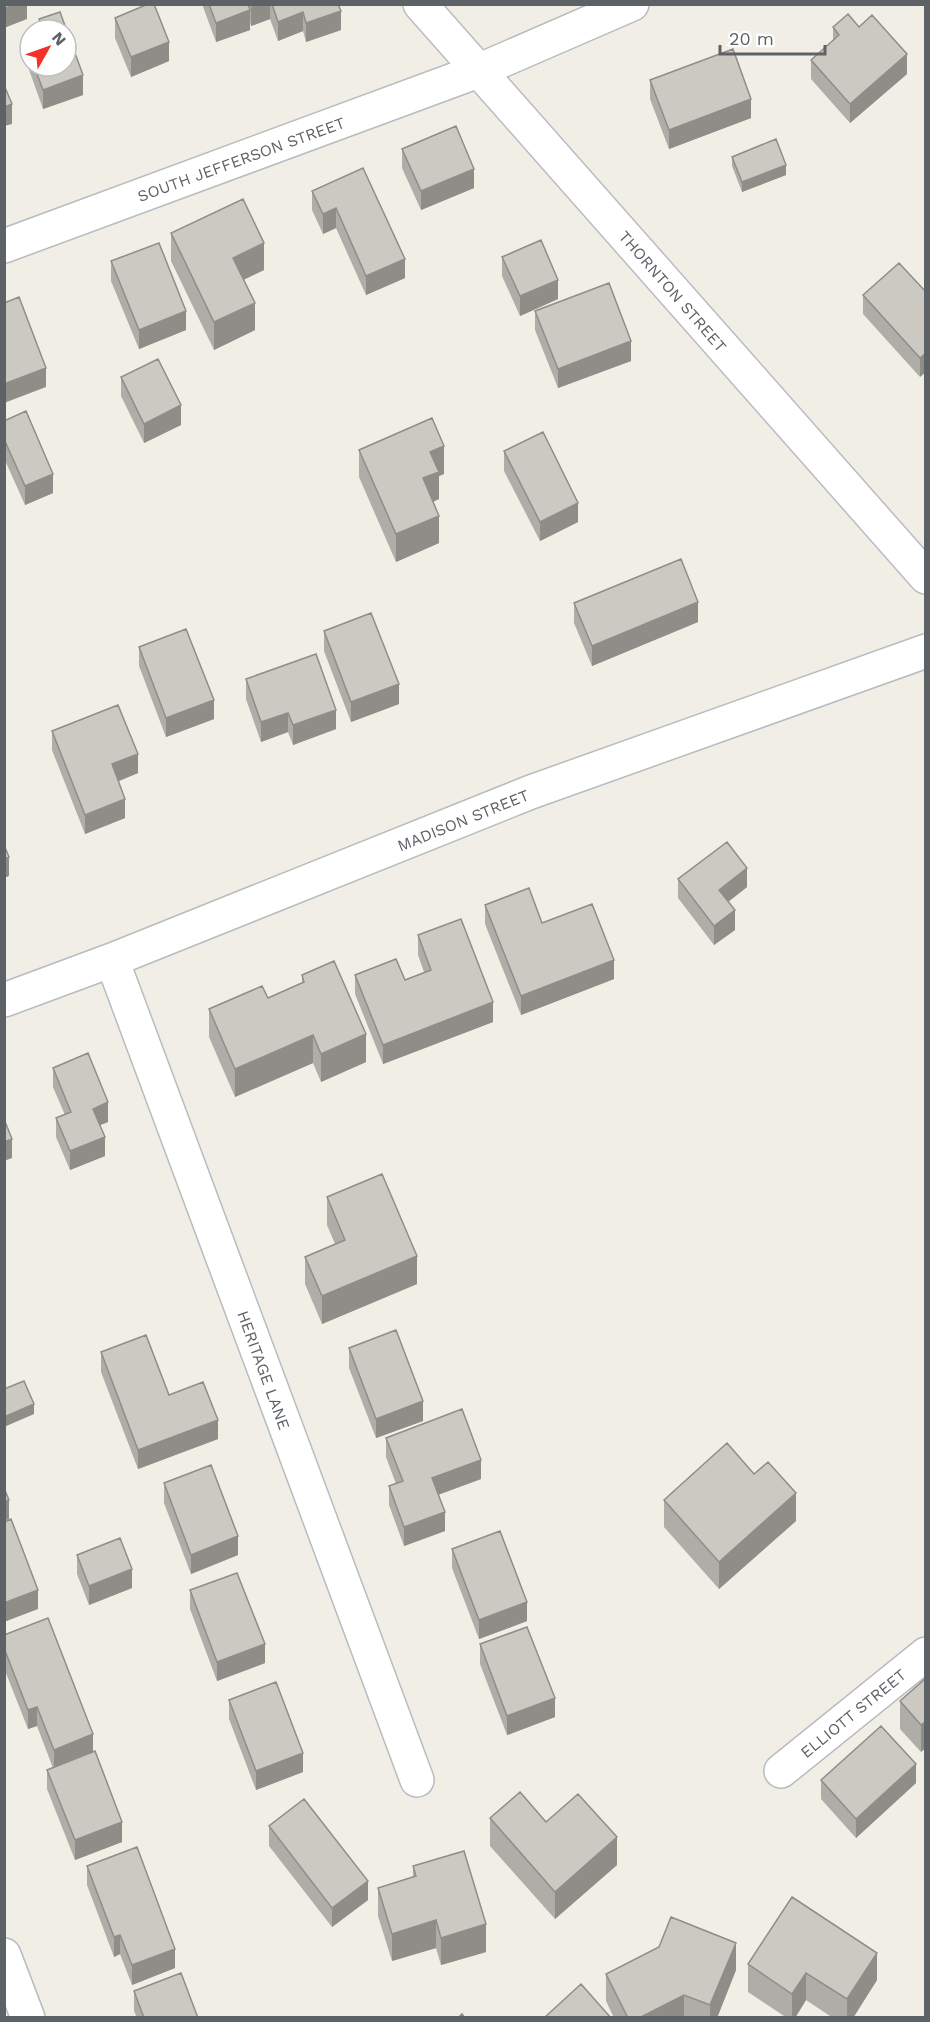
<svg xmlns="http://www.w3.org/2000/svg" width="930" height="2022" font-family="'Work Sans',sans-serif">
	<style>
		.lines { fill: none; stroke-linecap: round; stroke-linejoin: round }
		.street-casing { stroke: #b8bcc0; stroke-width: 36 }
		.secondary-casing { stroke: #b9bdc2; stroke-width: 36 }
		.street { stroke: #fff; stroke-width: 33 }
		.secondary { stroke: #fff; stroke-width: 33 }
		.wall { fill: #afada8 }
		.shaded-wall { fill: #8f8d88 }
		.building { fill: #ccc9c3; stroke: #8f8d88; stroke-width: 1.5 }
		.labels { text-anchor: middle; stroke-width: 5; stroke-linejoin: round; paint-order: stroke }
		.street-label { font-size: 16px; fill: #5d6267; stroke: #fff }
	</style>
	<rect width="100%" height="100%" fill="#f1eee6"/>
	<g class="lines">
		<defs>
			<path id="street" d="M4,246L478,71L632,4
				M112,960L417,1780
				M4,1000L112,960L531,792L926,651
				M781,1771L926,1654
				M4,1955L28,2018"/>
			<path id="secondary" d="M420,4L926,577"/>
		</defs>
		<!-- street casing -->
		<use href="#street" class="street-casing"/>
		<!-- secondary casing -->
		<use href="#secondary" class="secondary-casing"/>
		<!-- street -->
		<use href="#street" class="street"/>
		<!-- secondary -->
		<use href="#secondary" class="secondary"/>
	</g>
	<!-- wall -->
	<path class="wall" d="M202,4H338L341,30L306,42L303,31L278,41L270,19L251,26L250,22V30L216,42Z
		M60,12L83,75V95L43,109L27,64V45L30,44V66H66V30H39V19Z
		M115,18L169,61L131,77L115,38Z
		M833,27L907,74L850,123L811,79V60L833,41Z
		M650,80L751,118L669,149L650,99Z
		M402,149L474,188L421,210L402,168Z
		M732,157L786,175L742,192L732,166Z
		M363,168L405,278L366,295L336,228L323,234L312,210V191Z
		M171,233L264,270L243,280L255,330L214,350L171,261Z
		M502,257L558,299L520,316L502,276Z
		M111,261L186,330L139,349L111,281Z
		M926,292L920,377L863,314V295Z
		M535,311L631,361L558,388L535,330Z
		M121,377L181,425L144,443L121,396Z
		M4,421L53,493L25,505L4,458Z
		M359,450L444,474L439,476V499L433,502L439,543L396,562L359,477Z
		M504,451L578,522L540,541L504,471Z
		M574,603L698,622L592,666L574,623Z
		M324,631L399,704L351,722L324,651Z
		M139,647L214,719L166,737L139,666Z
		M246,679L336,729L293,745L288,732L261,742L246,699Z
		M52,731L138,773L118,781L125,818L85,834L52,750Z
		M678,879L747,887L728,902L735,930L714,945L678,898Z
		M485,905L542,923L614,979L521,1015L485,924Z
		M418,935L493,1022L383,1064L355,994V975L405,980L424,972L418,955Z
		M302,975L366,1062L321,1082L313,1063L235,1097L209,1037V1009L268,998L302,983Z
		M53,1068L108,1122L100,1125L105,1156L70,1170L56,1137V1118L65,1115L53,1087Z
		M327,1197L417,1284L322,1324L305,1284V1257L335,1244L327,1225Z
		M349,1348L423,1421L376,1438L349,1368Z
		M101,1352L169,1395L218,1439L138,1469L101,1372Z
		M386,1438L481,1479L438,1495L445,1531L404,1546L389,1505V1486L396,1484L386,1457Z
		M164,1483L238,1555L191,1574L164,1503Z
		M664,1500L796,1521L719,1589L664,1527Z
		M452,1549L527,1621L479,1639L452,1568Z
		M77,1555L132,1588L89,1605L77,1574Z
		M190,1590L265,1663L217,1681L190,1609Z
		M4,1635L93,1752L122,1842L75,1860L47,1789V1770L53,1768L37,1726L28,1729L4,1668Z
		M480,1644L555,1717L507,1735L480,1664Z
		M926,1678L921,1752L900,1729V1701Z
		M229,1700L303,1772L256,1790L229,1719Z
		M821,1780L916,1783L856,1838L821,1799Z
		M490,1818L546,1822L617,1865L555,1919L490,1846Z
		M269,1826L368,1900L332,1927L269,1846Z
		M87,1866L175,1968L132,1985L120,1954L114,1957L87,1885Z
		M413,1866L486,1952L441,1965L436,1948L392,1961L378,1916V1888L413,1877Z
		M748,1964L877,1980L853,2018H833L806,2000L795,2018H787L748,1992Z
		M736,1970L717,2018H614L606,2001V1974Z
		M134,1991L198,2018H137L134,2011Z"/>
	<!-- shaded-wall -->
	<path class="shaded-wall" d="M14,4H27V19L4,28V9Z
		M257,4H270V19L251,26V7Z
		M250,10V30L216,42V23Z
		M341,11V30L306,42V23Z
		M303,12V31L278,41V22Z
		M169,42V61L131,77V57Z
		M907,54V74L850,123V104Z
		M83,75V95L43,109V90Z
		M751,99V118L669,149V130Z
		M12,104V124L4,126V107Z
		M786,165V175L742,192V182Z
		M474,169V188L421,210V191Z
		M336,208V228L323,234V214Z
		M264,243V270L233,285V258Z
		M405,259V278L366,295V276Z
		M558,280V299L520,316V296Z
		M255,303V330L214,350V322Z
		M186,311V330L139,349V330Z
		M631,341V361L558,388V369Z
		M926,353V372L920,377V358Z
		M46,368V387L4,403V384Z
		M181,405V425L144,443V424Z
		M444,446V474L439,476V499L423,506V478L430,452Z
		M53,474V493L25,505V486Z
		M578,503V522L540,541V522Z
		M439,516V543L396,562V534Z
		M698,602V622L592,666V646Z
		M399,684V704L351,722V702Z
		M214,700V719L166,737V718Z
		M336,710V729L293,745V725Z
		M288,713V732L261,742V722Z
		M138,754V773L112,784V764Z
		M125,799V818L85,834V815Z
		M9,857V876L4,878V859Z
		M747,868V887L719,909V890Z
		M735,910V930L714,945V926Z
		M614,960V979L521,1015V996Z
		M493,1002V1022L383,1064V1045Z
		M366,1034V1062L321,1082V1054Z
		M313,1035V1063L235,1097V1069Z
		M108,1102V1122L93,1128V1109Z
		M105,1137V1156L70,1170V1151Z
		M12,1139V1158L4,1161V1142Z
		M417,1256V1284L322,1324V1296Z
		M423,1401V1421L376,1438V1419Z
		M34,1404V1414L4,1427V1417Z
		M218,1420V1439L138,1469V1450Z
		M481,1460V1479L432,1497V1478Z
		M796,1493V1521L719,1589V1562Z
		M9,1500V1519L4,1521V1501Z
		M445,1512V1531L404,1546V1527Z
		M238,1536V1555L191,1574V1555Z
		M132,1569V1588L89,1605V1586Z
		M38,1590V1609L4,1622V1603Z
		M527,1602V1621L479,1639V1620Z
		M265,1644V1663L217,1681V1662Z
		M555,1698V1717L507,1735V1716Z
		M37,1707V1726L28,1729V1710Z
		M926,1721V1748L921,1752V1725Z
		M93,1734V1754L54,1769V1750Z
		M303,1753V1772L256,1790V1771Z
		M916,1764V1783L856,1838V1819Z
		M122,1822V1842L75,1860V1840Z
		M617,1837V1865L555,1919V1892Z
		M368,1881V1900L332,1927V1908Z
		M436,1920V1948L392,1961V1934Z
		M486,1924V1952L441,1965V1938Z
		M120,1935V1954L114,1957V1937Z
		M736,1943V1970L717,2018H710V2005Z
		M175,1949V1968L132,1985V1965Z
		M877,1953V1980L853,2018H847V1999Z
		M806,1973V2000L795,2018H792V1994Z
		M684,1995V2018H639Z"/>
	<!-- building -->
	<path class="building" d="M4,4H14L4,9Z
		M148,4H154L169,42L131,57L115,18Z
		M209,4H248L250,10L216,23Z
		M272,4H338L341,11L306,23L303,12L278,22Z
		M60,12L83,75L43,90L34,66H66V30H43L39,19Z
		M848,14L859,27L872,15L907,54L850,104L811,60L839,35L833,27Z
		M30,44V54L27,45Z
		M733,49L751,99L669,130L650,80Z
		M4,85L12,104L4,107Z
		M456,126L474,169L421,191L402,149Z
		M776,139L786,165L742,182L732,157Z
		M363,168L405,259L366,276L336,208L323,214L312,191Z
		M243,199L264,243L233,258L255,303L214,322L171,233Z
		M541,240L558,280L520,296L502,257Z
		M159,243L186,311L139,330L111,261Z
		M899,263L926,292V353L920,358L863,295Z
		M609,283L631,341L558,369L535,311Z
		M19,297L46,368L4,384V303Z
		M158,359L181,405L144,424L121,377Z
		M26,411L53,474L25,486L4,439V421Z
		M432,418L444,446L430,452L439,472L423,478L439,516L396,534L359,450Z
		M543,432L578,503L540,522L504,451Z
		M681,559L698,602L592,646L574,603Z
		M371,613L399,684L351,702L324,631Z
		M186,629L214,700L166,718L139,647Z
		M316,654L336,710L293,725L288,713L261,722L246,679Z
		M118,705L138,754L112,764L125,799L85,815L52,731Z
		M727,842L747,868L719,890L735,910L714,926L678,879Z
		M4,845L9,857L4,859Z
		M529,888L542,923L592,904L614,960L521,996L485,905Z
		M461,919L493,1002L383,1045L355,975L396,959L405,980L431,970L418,935Z
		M334,961L366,1034L321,1054L313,1035L235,1069L209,1009L262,986L268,998L304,982L302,975Z
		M88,1053L108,1102L93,1109L105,1137L70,1151L56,1118L71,1112L53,1068Z
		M4,1119L12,1139L4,1142Z
		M382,1174L417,1256L322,1296L305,1257L345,1240L327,1197Z
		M396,1330L423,1401L376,1419L349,1348Z
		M146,1335L169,1395L203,1382L218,1420L138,1450L101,1352Z
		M24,1381L34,1404L4,1417V1389Z
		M462,1409L481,1460L432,1478L445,1512L404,1527L389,1486L403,1481L386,1438Z
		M727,1443L754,1474L768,1462L796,1493L719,1562L664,1500Z
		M211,1465L238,1536L191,1555L164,1483Z
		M4,1488L9,1500L4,1501Z
		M11,1519L38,1590L4,1603V1522Z
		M500,1531L527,1602L479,1620L452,1549Z
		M120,1538L132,1569L89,1586L77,1555Z
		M237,1573L265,1644L217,1662L190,1590Z
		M48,1618L93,1734L54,1750L37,1707L28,1710L4,1648V1635Z
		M527,1627L555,1698L507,1716L480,1644Z
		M926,1678V1721L921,1725L900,1701Z
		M276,1682L303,1753L256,1771L229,1700Z
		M881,1726L916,1764L856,1819L821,1780Z
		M95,1751L122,1822L75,1840L47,1770Z
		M520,1792L546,1822L578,1794L617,1837L555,1892L490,1818Z
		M304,1799L368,1881L332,1908L269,1826Z
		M137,1847L175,1949L132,1965L120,1935L114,1937L87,1866Z
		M464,1851L486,1924L441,1938L436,1920L392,1934L378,1888L416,1876L413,1866Z
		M792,1897L877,1953L847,1999L806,1973L792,1994L748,1964Z
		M671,1917L736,1943L710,2005L684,1995L639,2018H628L606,1974L659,1947Z
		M181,1973L198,2018H144L134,1991Z
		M581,1984L611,2018H544Z
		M462,2014L465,2018H458Z"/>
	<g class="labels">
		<!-- street labels -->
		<g class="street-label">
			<text transform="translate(241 159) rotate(-20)" y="6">SOUTH JEFFERSON STREET</text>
			<text transform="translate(673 291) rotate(49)" y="6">THORNTON STREET</text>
			<text transform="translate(463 820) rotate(-22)" y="6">MADISON STREET</text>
			<text transform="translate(264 1370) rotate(70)" y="6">HERITAGE LANE</text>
			<text transform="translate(853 1713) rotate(-39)" y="6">ELLIOTT STREET</text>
		</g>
	</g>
	<!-- border -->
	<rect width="930" height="2022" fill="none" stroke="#5d6267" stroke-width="12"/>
	<!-- north arrow -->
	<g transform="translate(48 48) rotate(50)"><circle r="28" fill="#ffffff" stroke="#bec0c2" stroke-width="1.5"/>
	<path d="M0-4.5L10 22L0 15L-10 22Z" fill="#f53128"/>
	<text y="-9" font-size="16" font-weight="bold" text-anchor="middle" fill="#5d6267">N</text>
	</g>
	<!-- scale -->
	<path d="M720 45v9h105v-9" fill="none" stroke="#5d6267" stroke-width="3"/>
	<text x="729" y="45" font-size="18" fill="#5d6267" stroke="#ffffff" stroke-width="4.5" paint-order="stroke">20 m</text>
</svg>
